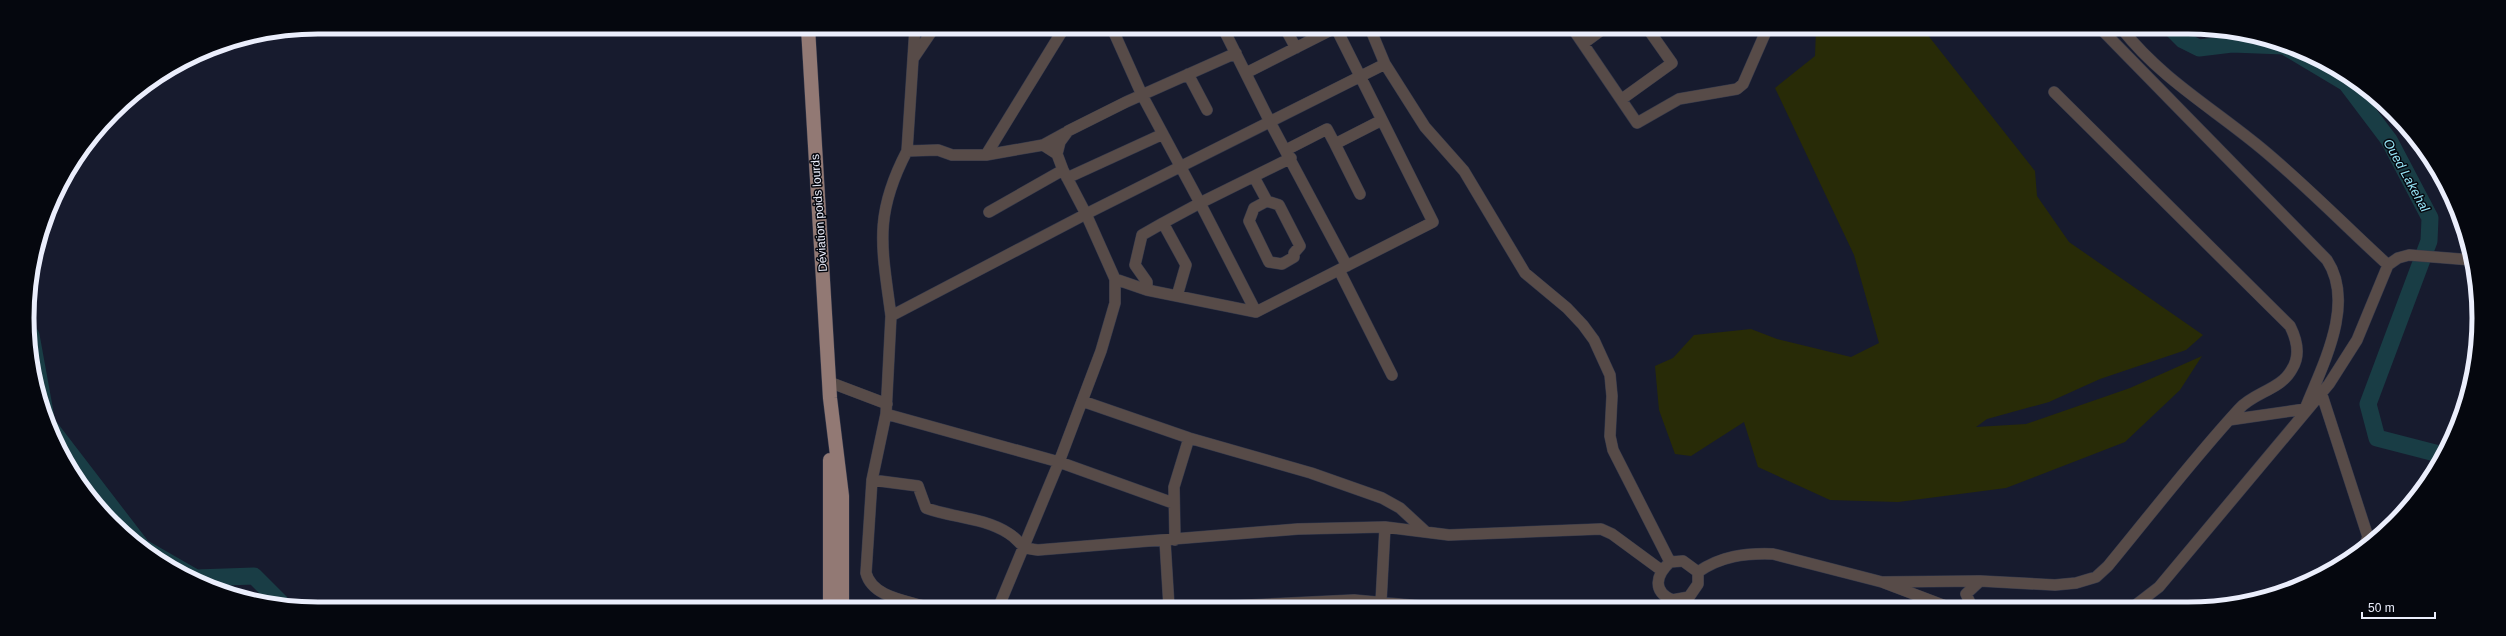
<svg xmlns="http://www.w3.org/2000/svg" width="2506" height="636" font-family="Arial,sans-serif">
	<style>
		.green { fill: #282b07 }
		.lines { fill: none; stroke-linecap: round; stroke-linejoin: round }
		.river { stroke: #193d45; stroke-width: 17 }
		.minor-casing { stroke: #35394b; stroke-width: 12 }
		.major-casing { stroke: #35394b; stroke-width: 15 }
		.minor { stroke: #574b48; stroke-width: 11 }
		.major { stroke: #927974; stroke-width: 14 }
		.labels { text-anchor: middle; stroke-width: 3; stroke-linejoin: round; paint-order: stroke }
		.street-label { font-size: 12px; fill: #ebeefc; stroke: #05070e }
		.water-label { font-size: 13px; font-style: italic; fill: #96e6f8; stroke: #05070e }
		.rim { fill: none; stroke: #ebeefc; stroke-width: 5 }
	</style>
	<rect width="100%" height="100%" fill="#171b2e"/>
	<!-- green -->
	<path class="green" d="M1816,29H1923L2035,171L2037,196L2069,242L2203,335L2186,350L2100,379L2049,402L1987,419L1976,427L2026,424L2130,388L2202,356L2180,390L2125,442L2006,488L1898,502L1830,500L1758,467L1744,422L1691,456L1675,454L1659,410L1655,366L1673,358L1694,335L1751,329L1777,339L1851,357L1879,343L1854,255L1775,88L1815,56Z"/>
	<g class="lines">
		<!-- river -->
		<path class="river" d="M2172,29L2183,40L2199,48L2232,44L2284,46L2346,83L2389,140L2430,218L2429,241L2368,404L2377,438L2443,455
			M31,335L46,418
			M49,426L142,547L196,578L254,576L284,606"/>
		<defs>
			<path id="minor" d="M1112,28L1142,95L1200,203L1163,223
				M1223,28L1270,122L1347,266
				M1285,28L1296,48
				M1370,28L1385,64L1425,127L1464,171L1525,273L1567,308L1583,325L1594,340L1610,375L1612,396L1610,436L1613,450L1670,562
				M1573,29L1637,123L1679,99L1737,89L1743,84L1767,29
				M2101,29L2327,260C2356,304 2322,366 2305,409L2229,420
				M2122,29C2161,78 2208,105 2256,144C2302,181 2344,225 2388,265
				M1584,43L1603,29
				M913,59L915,28
				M1246,73L1335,28
				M1188,74L1207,110
				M1622,99L1672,63L1648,29
				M2418,139L2454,202
				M1286,150L1327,129L1335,144
				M907,151L913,59L934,28
				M1057,154L1060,142L1068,131L1126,102L1236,53
				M986,155L1043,145L1065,133
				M1063,170L1086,214L1115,279L1147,290L1256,312L1200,203L1291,158
				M1254,177L1267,201L1279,205L1300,246L1294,253V257L1282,264L1269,262L1249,221L1254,208L1267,201
				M1067,178L1163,134
				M1360,194L1335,144L1382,120
				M989,212L1063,170L1057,154L1043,145
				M1339,270L1392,375
				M1147,290V282L1135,265L1142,235L1163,223L1186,265L1177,296
				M1256,312L1433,222L1336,28
				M891,316C882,247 873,216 907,151L938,150L952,155H986L1064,28
				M829,382L887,404
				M2321,392L2368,537L2365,544
				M1082,401L1189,438L1311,473L1382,498L1400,508L1426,532
				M886,414L1059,462L1173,503
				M872,480L918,486L926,508C953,518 982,517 1008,533C1023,542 1017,548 1038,550L1298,529L1385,527L1449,535L1601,529L1612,534L1661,570
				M1175,540L1174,487L1189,438
				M1165,541L1169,607
				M1698,572C1721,556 1745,553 1773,554L1882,582L1948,607
				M1882,582L1980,581L2055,585L2076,583L2096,577L2108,566C2151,514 2193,459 2239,409C2254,392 2281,390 2292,369C2301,355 2297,340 2290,326L2054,92
				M1381,602L1385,527
				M923,606C903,600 872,596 866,573L872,480L886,414L891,316L1086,214L1385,64
				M999,606L1059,462L1101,351L1115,303V279
				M1209,607L1354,600L1431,607
				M1661,607L1672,600L1689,597L1698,584V572L1683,561L1670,562C1656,575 1652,591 1672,600
				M1972,607L1966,594L1980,581
				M2133,607L2159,587L2329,384L2357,340L2388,265L2398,258L2409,255L2472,260"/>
			<path id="major" d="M808,28L830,398L842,496V606
				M830,460V606"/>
		</defs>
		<!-- minor casing -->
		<use href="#minor" class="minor-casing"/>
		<!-- major casing -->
		<use href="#major" class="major-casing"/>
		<!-- minor -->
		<use href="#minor" class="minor"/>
		<!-- major -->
		<use href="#major" class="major"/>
	</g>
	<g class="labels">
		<!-- street labels -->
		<g class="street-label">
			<text transform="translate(819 213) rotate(-94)" y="4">Déviation poids lourds</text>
		</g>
		<!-- water labels -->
		<g class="water-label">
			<text transform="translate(2407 175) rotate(61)" y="5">Oued Lakehal</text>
		</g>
	</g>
	<!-- crop -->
	<path d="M0 0H2506V636H0ZM318 34H2188A284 284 0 0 1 2472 318V318A284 284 0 0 1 2188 602H318A284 284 0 0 1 34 318V318A284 284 0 0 1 318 34Z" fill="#05070e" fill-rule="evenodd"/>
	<path class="rim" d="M318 34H2188A284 284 0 0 1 2472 318V318A284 284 0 0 1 2188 602H318A284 284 0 0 1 34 318V318A284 284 0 0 1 318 34Z"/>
	<!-- scale -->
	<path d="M2362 612v6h73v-6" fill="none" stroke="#ebeefc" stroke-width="2"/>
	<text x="2368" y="612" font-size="12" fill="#ebeefc" stroke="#05070e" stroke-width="3" paint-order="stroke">50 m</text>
</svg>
